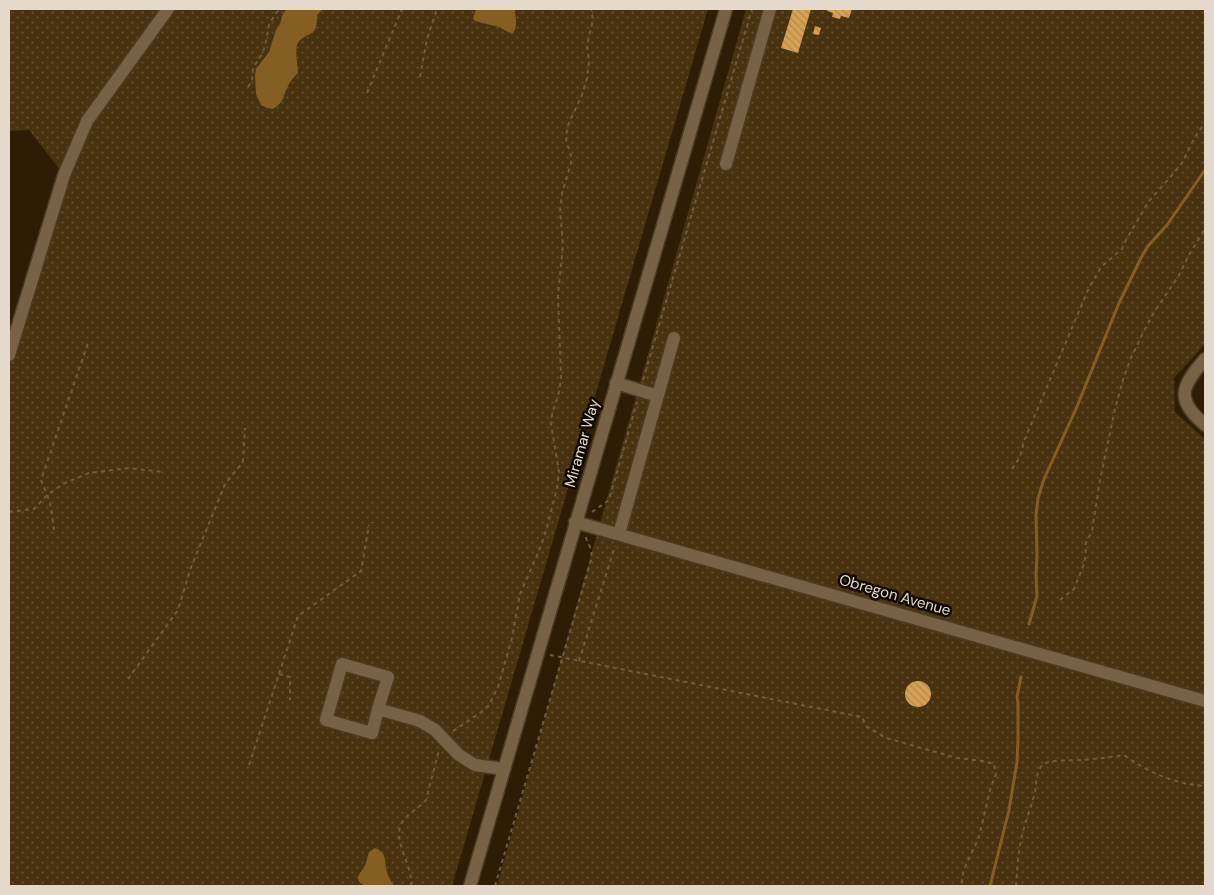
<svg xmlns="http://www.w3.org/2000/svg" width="1214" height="895" font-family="'DM Sans',sans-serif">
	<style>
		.green { fill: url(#green-dots) }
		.water { fill: #855e23 }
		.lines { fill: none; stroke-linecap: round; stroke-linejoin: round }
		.stream { stroke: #855e23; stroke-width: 3 }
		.building { fill: url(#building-back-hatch) }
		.minor-casing { stroke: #4b3b24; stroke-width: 15 }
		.path { stroke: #6c5d48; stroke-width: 2; stroke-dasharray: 4 4; stroke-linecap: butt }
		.minor { stroke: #776245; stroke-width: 12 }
		.labels { text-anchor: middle; stroke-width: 5; stroke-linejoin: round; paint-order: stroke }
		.street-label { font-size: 15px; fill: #e4d9ca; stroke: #100902 }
	</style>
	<defs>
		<pattern id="green-dots" width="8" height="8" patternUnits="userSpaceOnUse" patternTransform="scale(1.25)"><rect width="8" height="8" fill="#49320f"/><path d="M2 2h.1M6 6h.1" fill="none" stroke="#634f31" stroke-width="1.8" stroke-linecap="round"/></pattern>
		<pattern id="building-back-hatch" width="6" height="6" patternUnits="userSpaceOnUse" patternTransform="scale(1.25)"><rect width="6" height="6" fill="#d6a154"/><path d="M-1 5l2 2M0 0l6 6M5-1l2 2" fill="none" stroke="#b2894e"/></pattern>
	</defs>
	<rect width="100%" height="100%" fill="#2e1d04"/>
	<!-- green -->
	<path class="green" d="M9,9H708L452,886H9V355L64,175L29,130L9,131Z
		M746,9H1205V344L1174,378L1175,412L1205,439V886H497Z"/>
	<!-- water -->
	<path class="water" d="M288,9H323L317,15C317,19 317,23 316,27C314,36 302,34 297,45C295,49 298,67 298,73C294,77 290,81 288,86C282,98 285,101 273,109L267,108L261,105L256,94L255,75L256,69L269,52L276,30L280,24L282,16L285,11Z
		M477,9H515C515,18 519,26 512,34L499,27L475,21L473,19L475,12Z
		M375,848C388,853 384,861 387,872C388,877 391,881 394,886C386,886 358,890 358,878C358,874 362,871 364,867C367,863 367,857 369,852Z"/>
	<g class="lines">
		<!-- stream -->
		<path class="stream" d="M1029,624L1037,596L1036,576L1037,555L1036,516L1038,498L1044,479L1076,409L1119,303L1141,258L1148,246L1167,225L1205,170
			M990,886L1009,810L1017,762L1018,740V703L1017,697L1021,677"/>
	</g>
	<!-- building -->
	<path class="building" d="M793,9H811L798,53L781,48Z
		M827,9H852L849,18L841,16L840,19L832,17L833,13L827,11Z
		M815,26L821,28L819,35L813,34Z
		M905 694a13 13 0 1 1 26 0a13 13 0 1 1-26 0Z"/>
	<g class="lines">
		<defs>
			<path id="minor" d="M726,164L770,9
				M9,355L64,175L87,121L168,9
				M1205,359C1181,387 1175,399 1205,425
				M616,383L658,396
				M575,522L1205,701
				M619,534L674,338
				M378,709L372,733L326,720L342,664L388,677L378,709L420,721L435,730L459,755L475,765L504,769
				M470,886L726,9"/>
		</defs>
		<!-- minor casing -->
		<use href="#minor" class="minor-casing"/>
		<!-- path -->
		<path class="path" d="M420,77L427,39L437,9
			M248,87L252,81L253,68L262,54L265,46L269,25L275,14L280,9
			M367,93L402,9
			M643,380L752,9
			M1012,469L1020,457L1024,441L1088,290L1101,267L1122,249L1126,240L1149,201L1173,174L1182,163L1195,137L1205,123
			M9,512L34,509L47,495L65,483L89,473L129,468L162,472
			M592,512L609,500L637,402
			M54,530L50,502L41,480L89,340
			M1060,600L1074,589L1084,564L1086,554L1085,545L1092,531L1100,480L1115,409L1123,380L1130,360L1144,331L1154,312L1178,277L1189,255L1205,229
			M550,655L862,717L866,726L886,738L957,758L983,761L994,764L996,774L990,790L979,837L964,869L961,886
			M579,661L615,546
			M279,674L290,677V700
			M128,679L178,610L190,570L225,484L243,462L245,428
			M453,731L480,713L488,706L492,699L498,687L512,638L520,594L539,551L546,531L557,488L559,472L551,424L552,414L559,392L561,378L558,295L563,245L560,211L562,193L571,163V157L570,150L567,145L566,137L568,125L582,95L587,78L589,61L587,45L593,20L591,9
			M249,765L298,616L361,571L369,525
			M411,886C414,866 390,839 403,821C409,813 419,808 426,800L439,750
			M495,886L592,557L590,547L585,536
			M1016,886C1017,871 1018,855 1021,840C1024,824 1031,808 1035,792C1037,783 1035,770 1044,764C1052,759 1071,761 1082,760C1096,759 1110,757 1124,755C1149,773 1175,784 1205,786"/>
		<!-- minor -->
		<use href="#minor" class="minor"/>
	</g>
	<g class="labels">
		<!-- street labels -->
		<g class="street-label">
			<text transform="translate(582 443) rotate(-74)" y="5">Miramar Way</text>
			<text transform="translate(895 595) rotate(16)" y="5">Obregon Avenue</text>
		</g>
	</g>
	<!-- border -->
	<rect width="1214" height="895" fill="none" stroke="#e4d9ca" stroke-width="20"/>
</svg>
